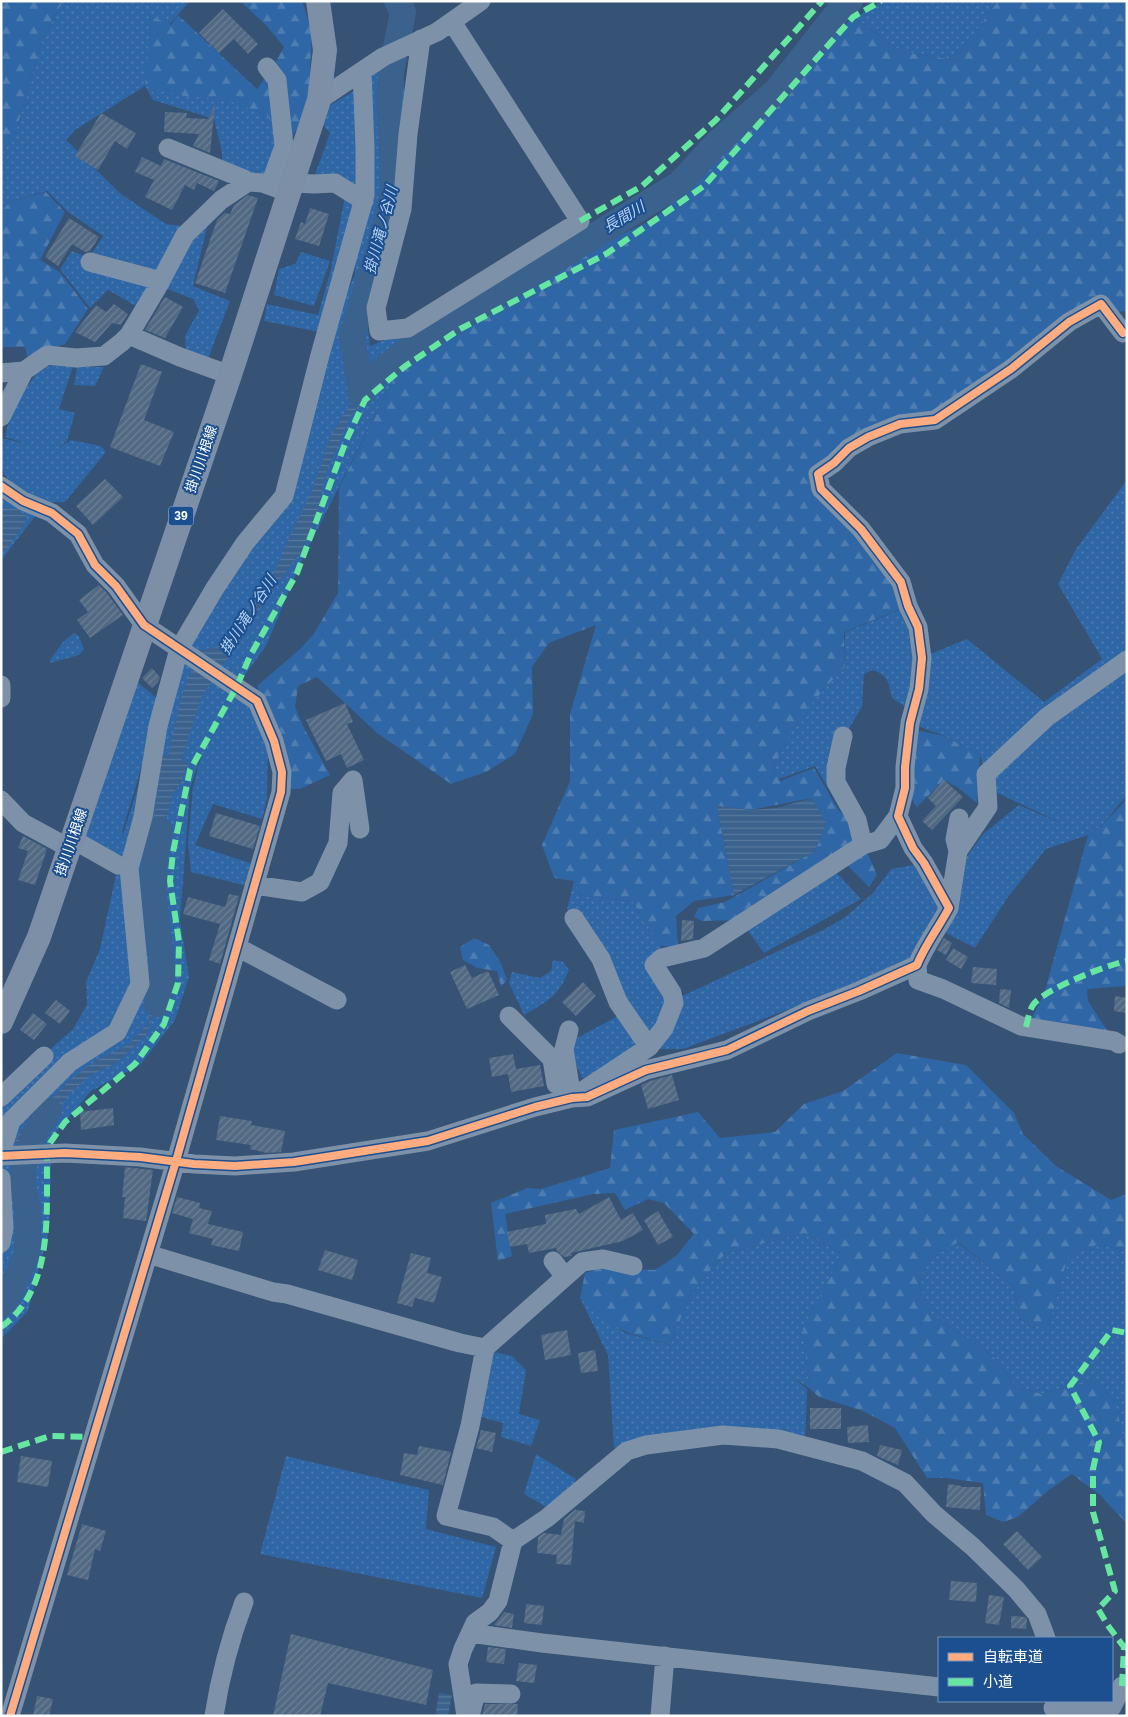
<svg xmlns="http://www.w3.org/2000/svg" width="1128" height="1717" font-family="Arial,'Noto Sans JP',sans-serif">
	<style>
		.grass { fill: url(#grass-dots); fill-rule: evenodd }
		.forest { fill: url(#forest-firs) }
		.water { fill: url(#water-rules) }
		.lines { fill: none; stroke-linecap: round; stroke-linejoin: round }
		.river { stroke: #3b618d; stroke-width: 26 }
		.building { fill: url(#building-hatch) }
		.minor { stroke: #7d92a8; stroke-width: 19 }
		.major { stroke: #7d8ea7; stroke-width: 24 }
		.quiet { stroke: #66e7a1; stroke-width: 6; stroke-dasharray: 12 6; stroke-linecap: butt }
		.cycleway-casing { stroke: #1b4f8f; stroke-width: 11 }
		.cycleway { stroke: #ffac80; stroke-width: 8 }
		.labels { text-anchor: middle; stroke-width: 4; stroke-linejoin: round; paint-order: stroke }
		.shield { fill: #1b4f8f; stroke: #bbcadd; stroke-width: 1 }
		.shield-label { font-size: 12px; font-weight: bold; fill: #fff }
		.street-label { font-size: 14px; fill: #fff; stroke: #1b4f8f }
		.water-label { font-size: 15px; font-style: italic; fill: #b5d3f5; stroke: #1b4f8f }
	</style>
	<defs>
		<pattern id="grass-dots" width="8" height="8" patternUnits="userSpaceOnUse" patternTransform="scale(1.25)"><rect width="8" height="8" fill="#2f66a5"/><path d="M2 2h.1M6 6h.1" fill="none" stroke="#4e7db2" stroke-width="1.8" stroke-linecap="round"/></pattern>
		<pattern id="forest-firs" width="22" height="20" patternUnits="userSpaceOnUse" patternTransform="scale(1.25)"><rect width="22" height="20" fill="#2f66a5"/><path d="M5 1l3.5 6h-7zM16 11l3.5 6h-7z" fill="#4e7db2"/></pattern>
		<pattern id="water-rules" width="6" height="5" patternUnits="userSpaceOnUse" patternTransform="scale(1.25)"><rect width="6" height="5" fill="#3b618d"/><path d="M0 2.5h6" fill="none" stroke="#58799e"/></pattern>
		<pattern id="building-hatch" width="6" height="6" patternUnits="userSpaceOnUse" patternTransform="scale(1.25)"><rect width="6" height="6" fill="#526984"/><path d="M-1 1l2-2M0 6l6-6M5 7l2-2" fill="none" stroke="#6c8096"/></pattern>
	</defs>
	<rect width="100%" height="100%" fill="#365274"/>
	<!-- grass -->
	<path class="grass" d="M63,1H190L169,25L222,97L268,116L286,148L274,182L222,164V152L214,119L153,100L145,86L75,130L66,140L121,194L166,224L182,226L139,308L108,290L90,308L60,269L72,251L89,258L103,236L68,212L47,191L11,201L1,212V151L13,141L41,43Z
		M882,1H1000L955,60L902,52L855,18Z
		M393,61H402L409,153L366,315L370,346L399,334L408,350L303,558L266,646L222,707L233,694L249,704L268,744L267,798L262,819L213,804L195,845L253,864L243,885L191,872L188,843L193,787L201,756L190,788L180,920L189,977L175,1020L140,1065L91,1091L52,1137L49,1230L46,1241L28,1311L1,1339V1093L73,1029L87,1005L86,982L100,949L118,865L127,858L84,839L136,681L164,704L179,649L281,487L326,335L355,275V258L325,333L264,321L267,304L318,315L331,269L345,196L364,197L369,76ZM162,713L123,834L124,839L122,832L148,745Z
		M361,87L362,194L313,180L330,133L322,124L327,107Z
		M209,219L193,286L230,301L208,359L186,353L185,336L199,310L193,299L162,287L183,252Z
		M301,252L330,261L314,306L274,295L279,269L295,264Z
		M74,363L59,409L75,413L67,441L57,449L71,440L101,446L106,452L65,502H48L20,492L4,474L1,465L2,438L28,444L5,437L12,407L37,373L53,364Z
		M77,367H104L95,386L74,385Z
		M1127,480V795L1101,826L1088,835L1046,849L1008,897L975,948L946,933L954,902L960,866L983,834L1019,805L1063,824L991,790L980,755L944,736L910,723L913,712L892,698C888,682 889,676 873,670L864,674L862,707L842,740L843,813L815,766L779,779L772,767L782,751L793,723L845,666V632L907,607L923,657L967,639L1044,702L1102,659L1058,584L1076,549Z
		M8,497L36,515L2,559L1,501Z
		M74,633L78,635L84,649L79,655L50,663V660L63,642Z
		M924,863L949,908L923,951L881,972L827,995L683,1049H654L680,997L823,930L844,918L873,893L891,869Z
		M835,871L861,899L764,953L746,928Z
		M574,881L582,896L632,901L661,946L666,996L659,1026L650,1036L633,1019L603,946L567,910Z
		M553,960L563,962L569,970C558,997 548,1001 524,1015L509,983L512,972L540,978L551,971Z
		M618,1016L639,1047L586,1079L582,1078L571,1053L577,1038Z
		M804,1233L842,1254L816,1305L804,1334L809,1388L794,1378L807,1389L805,1446L655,1435L614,1448L608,1355L580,1298L625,1333L670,1345L689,1298L705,1276L726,1253Z
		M957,1242L1013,1286L1020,1319L1048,1328L1068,1256L1096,1245L1120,1249L1127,1254V1455L1091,1380L1042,1394L1016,1387L992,1355L931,1314L918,1282L929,1259Z
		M494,1352L512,1356L526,1370L519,1414L540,1420L531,1446L501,1437L503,1423L478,1416L491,1355Z
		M536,1454L576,1479L571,1489L549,1509L524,1494Z
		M286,1456L429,1490L426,1529L496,1547L482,1598L260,1554Z"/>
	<!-- forest -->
	<path class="forest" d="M1,1H63L41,43L13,141L1,151Z
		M240,1H302L312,31L308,109L286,148L268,116L225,99L184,96L145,86L151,16L171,25L178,15L257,89L272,69L284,47L266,25Z
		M998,1H1127V311L1112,312L1101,304L935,420L900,424L819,470L908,606L844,632L845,666L794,723L784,748L772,767L780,781L814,768L839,811L853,820L877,875L869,887L845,863L749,920L702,921L694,917L698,908L725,902L815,851L826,823L812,798L751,810L717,806L734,895L694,901L676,916L678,947L661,946L632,901L582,896L574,881L554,878L542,845L570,781V714L596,625L549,643L532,667L533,714L515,754L486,772L451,784L377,733L317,677L298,686L295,707L303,726L330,775L300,789H285L277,744L257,686L300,649L313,635L338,593L339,488L408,350L518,284L654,219L697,181L738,135L777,102L814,57L853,17L902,52L955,60Z
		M46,192L65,212L40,260L60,272L88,309L65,344L46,350L28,360L25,347H1V212L11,201Z
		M916,730L944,736L980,755L977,803L957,787L944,780L917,807L905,788Z
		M1127,799V986L1087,989L1088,1001L1114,1041L1028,1025L1044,994L1088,835L1101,826Z
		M474,938L489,945L500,961L507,980L501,987L497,971L477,968L463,960L460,947Z
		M897,1053L966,1065L1014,1113L1023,1134L1056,1166L1111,1200L1127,1194V1254L1120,1249L1096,1245L1068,1256L1048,1329L1020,1319L1013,1286L958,1242L929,1259L918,1282L931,1314L992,1355L1016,1387L1042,1394L1091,1380L1114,1397L1127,1455V1524L1100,1495L1072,1474L1049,1490L1018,1517L1003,1522L986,1515L983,1483L946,1478H927L895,1428L863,1411L819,1397L809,1388L803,1328L842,1254L804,1233L726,1253L705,1276L689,1298L670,1345L628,1333L608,1322L580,1298L585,1273L602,1268L655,1270L676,1256L694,1234L664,1203L648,1199L625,1210L615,1193L594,1194L505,1214L512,1256L498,1261L491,1203L527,1188L541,1189L610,1168L614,1130L698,1112L720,1138L775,1132L804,1104L843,1091Z"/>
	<!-- water -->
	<path class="water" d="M390,360L350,417L325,475L317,516L303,549L279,581L201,698L181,760L189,763L179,786L173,793L168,812L158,862L148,867L147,849L158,792L155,774L159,755L168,756L182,694L200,650L222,646L239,628L277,567L284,549L312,491L331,436L366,377Z
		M7,507L18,510L27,516L24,525L6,550L1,551V510Z
		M812,798L826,823L815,851L734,895L717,806L751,810L776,808Z
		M155,906L163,988L146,1035L116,1063L89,1076L68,1096L40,1132L37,1142L14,1144L20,1131L72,1078L96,1061L128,1045L149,1022V1004L156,969L153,915Z
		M439,1693L452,1695L448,1716H435Z"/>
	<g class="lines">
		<!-- river -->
		<path class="river" d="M361,390L352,336L382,238L394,188L389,99L391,72L403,12L397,1
			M360,394L371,378L408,350L679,184L718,142L776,91L839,11L850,1
			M157,1004C168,974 158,942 155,911C153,884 153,857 160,830
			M1,1305L11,1292L27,1253L28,1212L23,1183V1168L34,1136L45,1115L49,1111"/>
	</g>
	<!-- building -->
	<path class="building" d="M223,9L258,44L248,54L234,39L219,53L199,33Z
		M215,105L210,153L193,146L199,134L164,132L165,112L187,113L186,118L208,119Z
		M101,113L136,133L127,149L115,141L98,170L75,156Z
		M142,157L161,166L164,159L219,181L214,191L197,183L194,190L185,185L172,210L145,197L154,180L135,172Z
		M248,195L258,198L225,293L195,283L217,220L224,213L230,214L234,205Z
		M310,208L329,214L319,246L295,239L301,222L305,224Z
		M69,218L99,237L90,251L85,252L72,244L58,266L45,257Z
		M165,297L183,307L165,338L145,330Z
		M114,304L128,314L121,325L112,323L95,342L75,332L96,305L106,312Z
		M141,364L162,372L144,420L174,432L160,466L110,447Z
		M105,479L123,497L93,525L76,506Z
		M99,585L107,593L123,615L90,638L77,620L88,612L79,600Z
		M152,668L160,677L158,682L152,688L142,678Z
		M345,703L353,722L347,724L364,760L347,768L341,754L326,761L306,720Z
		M944,780L963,797L932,830L922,821L936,806L928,798Z
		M216,813L260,826L253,849L209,836Z
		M23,836L47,849L35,885L18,880L28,851L18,848Z
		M229,894L239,896L220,964L209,960L220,924L183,914L188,897L225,907Z
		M682,920L694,921L693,939L681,941Z
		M944,938L952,943L946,955L937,950Z
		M953,948L968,957L961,969L946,960Z
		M465,965L472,978L488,971L499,995L467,1009L450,972Z
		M973,967L997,969L996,985L971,983Z
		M583,982L596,996L576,1016L562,1002Z
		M1000,989L1011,990L1009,1008L999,1003Z
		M1115,996L1127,998V1013L1114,1011Z
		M56,1000L70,1011L60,1024L45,1013Z
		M33,1013L47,1024L34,1040L20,1030Z
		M513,1054L516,1069L540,1065L544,1086L511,1092L508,1074L492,1077L489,1058Z
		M672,1075L679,1100L648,1109L641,1085L650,1081Z
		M113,1108L114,1125L81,1130L80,1112Z
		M220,1116L252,1121L251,1125L285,1131L281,1152L267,1153L250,1149L251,1145L216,1140Z
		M125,1167L153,1170L146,1221L123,1218L125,1197H122Z
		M177,1197L200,1203L199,1208L212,1211L208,1224L243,1232L239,1251L211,1245L213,1239L189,1233L193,1219L172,1213Z
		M609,1197L621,1220L633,1213L643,1230L623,1241L571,1253L572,1256L564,1257L557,1251L556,1248L529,1253L527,1244L510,1247L507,1232L546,1224L545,1215L576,1209L579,1214Z
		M658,1211L673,1237L658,1245L644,1220Z
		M325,1250L358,1260L352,1280L318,1270Z
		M411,1253L431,1258L427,1273L442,1277L434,1303L415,1298L412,1307L397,1303Z
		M567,1330L571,1355L545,1360L541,1335Z
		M595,1350L598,1371L581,1373L578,1353Z
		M810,1408H841V1429H810Z
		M868,1425L869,1442L848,1443L847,1427Z
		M481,1430L496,1433L492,1452L476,1448Z
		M880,1445L902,1450L898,1465L877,1456Z
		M419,1446L451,1452L443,1485L400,1475L404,1453L417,1455Z
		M21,1456L52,1461L48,1487L17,1482Z
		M948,1484L962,1486V1487H981L980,1510L946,1507Z
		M576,1509V1510L585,1511L584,1523L575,1521L571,1565L556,1564L557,1555L537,1553L538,1537L544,1533L561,1535L564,1519Z
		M82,1524L106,1531L100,1551L95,1549L88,1580L67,1575Z
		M1017,1531L1042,1557L1028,1570L1003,1544Z
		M951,1581L977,1583L976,1602L949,1600Z
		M989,1595L1004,1597L999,1625L985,1623Z
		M526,1604L544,1606L542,1625L524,1623Z
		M504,1612L514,1614L512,1628L494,1625Z
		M1011,1616L1025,1617L1027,1619L1026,1629L1011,1628Z
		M291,1634L433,1670L426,1705L328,1683L320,1716H273Z
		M488,1647L506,1649L504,1664L486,1662Z
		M519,1663L537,1665L534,1683L516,1681Z
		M37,1696L53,1699L49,1716H33Z
		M485,1704H518L517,1716H482Z"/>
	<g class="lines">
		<!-- minor -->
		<path class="minor" d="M421,39L408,134L402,209L376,308L379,331L408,328L580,221L452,22
			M267,67L277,80L284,146L270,185
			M319,100L383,57L437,32L481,1
			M168,148L244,179L248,182
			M293,183L314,184L335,183L364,201
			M90,262L161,281
			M129,335L180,357L230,375
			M1,373L24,371
			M1,417L24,371L47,355L76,358L104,356L122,342L129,335L157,288L185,235L221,200L248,182L263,183L290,193
			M1,486L23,501L52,513L78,534L95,565L116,586L144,625L257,701L274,741L282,772L281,792L176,1161L10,1716
			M1,685V698
			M1,800L23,823L69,848
			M72,839L118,865
			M863,845L880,840L898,816
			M958,851L955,839L959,818
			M254,885L302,892L320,882L338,843L342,793L353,780L360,829
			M949,908L958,851L988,807L986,774L1047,717L1127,660
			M574,918L601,959L618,1002L649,1047
			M237,947L337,1000
			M917,965L918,980L943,989L1021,1026L1114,1041L1119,1044
			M509,1016L552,1059L556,1084
			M569,1030L564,1049L572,1098L649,1047L664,1028L674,1003L672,993L654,965L662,958L704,948L863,845L857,820L836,782V768L843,736
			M1,1097L44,1056
			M1,1153L11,1121L70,1062L117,1032L140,984L129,868L143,817L158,726L179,649L215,588L245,543L284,496L320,355L365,195V148L362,71
			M1,1156L65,1153L140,1157L194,1164L235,1166L294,1162L428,1141L535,1107L572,1098L587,1097L646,1070L727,1050L808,1011L859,991L917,965C925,945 939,927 949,908L924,863L913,848L898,816L905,788V767L910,723L919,689L922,658L918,627L908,606L901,582L861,529L821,489L818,474L834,463L849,448L868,437L900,424L935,420L1011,369L1069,322L1101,304L1123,333
			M1,1178L4,1228L1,1243
			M148,1254L273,1292L287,1294L460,1343L485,1348L470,1426L446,1516L493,1527L513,1541
			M553,1261L565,1277
			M485,1348L582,1262L603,1259L633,1266
			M470,1633L542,1643L939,1687
			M1053,1708L1112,1707L1122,1686L1127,1685
			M214,1716C220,1677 230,1639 244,1602
			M466,1716L458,1664L463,1649L475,1623L490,1612L498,1601L513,1541L547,1518L627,1451L646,1445L723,1435L778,1439L862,1461L905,1483L934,1514L973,1547L1016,1589L1037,1614L1046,1638
			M470,1716L476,1693L511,1694
			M660,1716L665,1656"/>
		<!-- major -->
		<path class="major" d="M1,1022L39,937L230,375L319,100L325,50L318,1"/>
		<!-- quiet -->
		<path class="quiet" d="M580,221L642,186L716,120L822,1
			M1026,1027C1028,1020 1029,1011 1033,1005C1044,989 1107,965 1127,961
			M1,1327C55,1289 46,1212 47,1155L50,1143L65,1122L135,1064L164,1024L178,983L179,942L170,881L173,852L190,770L236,688L250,656L297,573L346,441L365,400L404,367L460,329L606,254L704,186L853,17L881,1
			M1,1452L50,1436L93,1437
			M1122,1686L1124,1647L1109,1627L1098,1609L1115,1591L1093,1512V1469L1099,1442L1070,1386L1112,1330L1127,1333"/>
		<defs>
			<path id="cycleway" d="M1,486L23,501L52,513L78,534L95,565L116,586L144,625L257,701L274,741L282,772L281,792L176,1161L10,1716
				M1,1156L65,1153L140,1157L194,1164L235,1166L294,1162L428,1141L535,1107L572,1098L587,1097L646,1070L727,1050L808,1011L859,991L917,965C925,945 939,927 949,908L924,863L913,848L898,816L905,788V767L910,723L919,689L922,658L918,627L908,606L901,582L861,529L821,489L818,474L834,463L849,448L868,437L900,424L935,420L1011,369L1069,322L1101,304L1123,333"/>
		</defs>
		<!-- cycleway casing -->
		<use href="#cycleway" class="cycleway-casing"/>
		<!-- cycleway -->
		<use href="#cycleway" class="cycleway"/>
	</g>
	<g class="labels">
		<!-- shield labels -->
		<rect class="shield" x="168.5" y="506.5" width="25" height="19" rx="4"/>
		<g class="shield-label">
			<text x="181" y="520">39</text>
		</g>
		<!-- street labels -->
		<g class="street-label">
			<text transform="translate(201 459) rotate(-71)" y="5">掛川川根線</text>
			<text transform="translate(71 842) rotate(-71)" y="5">掛川川根線</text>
		</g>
		<!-- water labels -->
		<g class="water-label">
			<text transform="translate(624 217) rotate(-31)" y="5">長間川</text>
			<text transform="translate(381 230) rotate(-75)" y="5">掛川滝ノ谷川</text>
			<text transform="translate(248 615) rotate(-57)" y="5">掛川滝ノ谷川</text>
		</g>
	</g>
	<!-- border -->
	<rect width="1128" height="1717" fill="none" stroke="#ffffff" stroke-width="5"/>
	<!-- legend -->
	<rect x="938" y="1637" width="175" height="65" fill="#1b4f8f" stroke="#7695bc"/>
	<rect x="948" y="1653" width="25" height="8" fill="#ffac80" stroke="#7695bc"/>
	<text x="983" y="1662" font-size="15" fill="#ffffff">自転車道</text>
	<rect x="948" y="1678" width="25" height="8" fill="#66e7a1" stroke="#7695bc"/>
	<text x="983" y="1687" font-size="15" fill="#ffffff">小道</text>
</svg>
